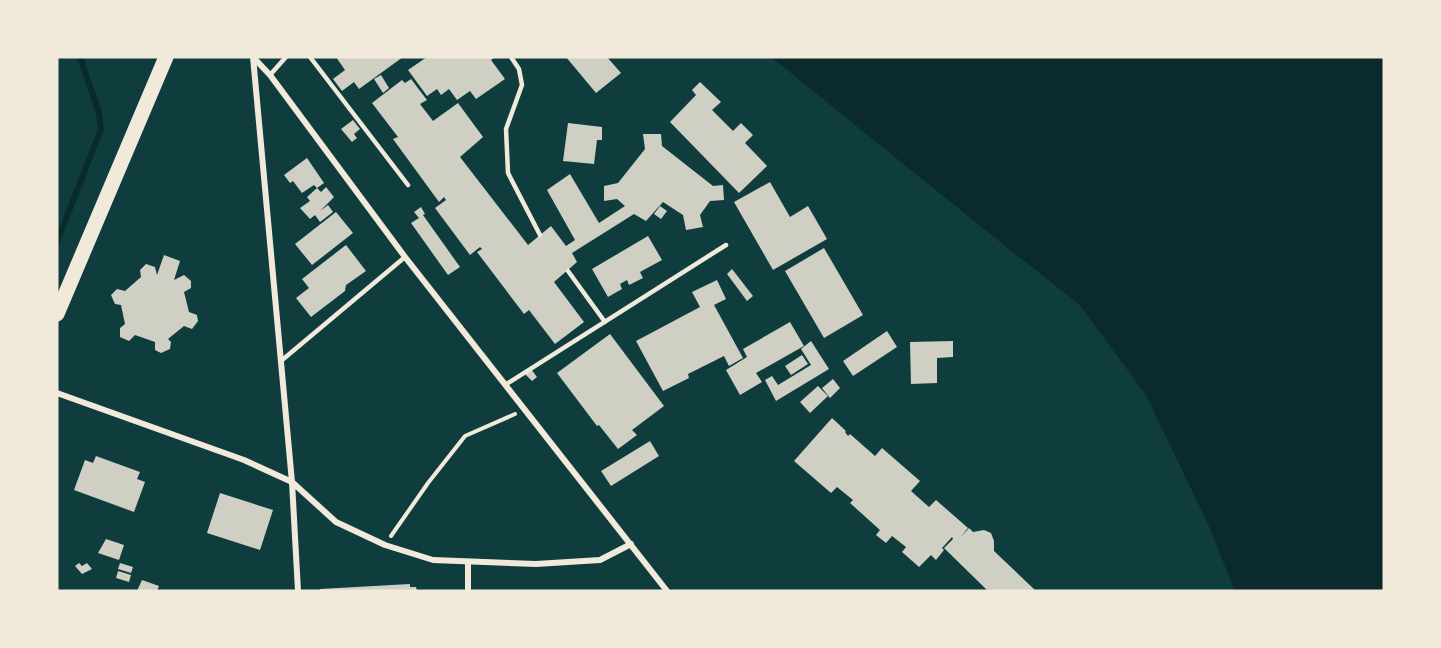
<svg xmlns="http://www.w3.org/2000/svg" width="1441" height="648" font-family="Bitter,serif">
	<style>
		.water { fill: #0a2a2b }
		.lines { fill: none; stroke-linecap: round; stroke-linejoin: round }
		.stream { stroke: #0a2a2b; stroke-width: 6 }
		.building { fill: #cfcfc3 }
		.path { stroke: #f1e9da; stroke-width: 4 }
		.service { stroke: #f1e9da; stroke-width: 4.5 }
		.minor { stroke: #f1e9da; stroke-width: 6 }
		.primary { stroke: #f1e9da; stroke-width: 15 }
	</style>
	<rect width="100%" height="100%" fill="#0f3d3e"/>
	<!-- water -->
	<path class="water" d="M771,57H1384V591H1235L1208,524L1146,395L1079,304L1010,250Z"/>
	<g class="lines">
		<!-- stream -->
		<path class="stream" d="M57,242L101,129L99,113L80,57"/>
	</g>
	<!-- building -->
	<path class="building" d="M336,57H403L359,89L354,82L342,91L333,79L345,70Z
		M427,57H495L491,60L505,79L476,99L470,91L457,100L449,89L441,95L437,89L427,96L408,70Z
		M566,57H607L621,73L596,93Z
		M381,75L389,88L383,93L374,79Z
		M411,79L427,100L420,104L433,121L458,103L483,137L460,157L528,245L551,226L566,246L575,240L547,190L570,174L599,223L625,206L617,199L604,201V186L618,183L645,149L643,134H661L662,146L713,186L723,185L724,200L710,201L700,215L703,227L686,230L683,215L663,202L646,221L634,214L572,253L577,262L554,282L584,322L555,344L529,310L524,314L477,252L482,249L480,247L470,255L435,208L446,200L444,197L439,202L393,139L398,137L372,103L402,80L405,83Z
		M700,82L721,102L712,110L733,131L741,123L753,135L745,143L767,166L739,193L670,122L696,95L692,90Z
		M353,120L360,129L354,134L357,138L352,142L341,129Z
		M568,123L602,127V140H597L594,164L563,161Z
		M307,158L324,183L317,188L314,185L302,193L293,181L290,183L284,175Z
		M770,182L790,217L808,206L827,239L773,270L734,202Z
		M326,187L334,197L320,211L328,205L333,212L320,222L315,215L310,219L300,208L310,201L307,197L317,188L321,192Z
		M660,206L667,211L661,219L654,214Z
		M421,207L425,214L423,215L460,267L448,275L411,223L419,218L414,212Z
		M336,212L353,233L312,265L295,244Z
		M648,236L662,260L640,272L643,278L629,285L627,280L620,284L622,289L608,297L592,269Z
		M346,245L366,271L346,285L345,291L311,317L296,298L309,288L302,279Z
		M824,248L863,315L824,338L785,271Z
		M164,255L180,261L174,280L184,275L191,281V288L184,292L189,312L197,315L198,321L192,329L184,326L168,339L171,342L170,349L161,353L155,350V342L135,335L129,341L120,337V328L125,324L121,305L115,304L111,295L117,289L125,291L141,277L140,270L146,264L155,267L157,275Z
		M732,269L753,296L747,301L727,274Z
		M717,280L726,299L714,305L743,358L729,366L724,356L688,374L689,378L663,391L636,341L700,307L692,292Z
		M790,322L804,346L756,373L762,382L740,395L726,370L747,357L743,349Z
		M887,331L897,347L853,376L843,361Z
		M610,334L664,406L632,430L637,435L618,449L599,425L597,426L557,373Z
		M811,341L829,369L776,401L765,380L772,376L778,385L811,365L801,349Z
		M953,341V357L937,358V383L911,384L910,342Z
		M802,355L808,364L791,375L785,366Z
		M531,369L537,377L532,381L525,374Z
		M833,379L840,388L830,398L822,388Z
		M818,386L828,396L810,413L800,402Z
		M832,418L846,431L845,432L848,436L850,434L875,456L882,448L920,481L911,491L929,507L936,500L968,528L960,538L969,528L973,532L984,530L991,533L994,541V551L1036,591H988L944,548L953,539L952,537L942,548L944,550L936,560L931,555L919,567L902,552L906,547L892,536L886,543L876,535L880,530L850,503L853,500L837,487L831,493L794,461Z
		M650,441L659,456L611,486L601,471Z
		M96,456L140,472L137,479L145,482L134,512L74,490L85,460L93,463Z
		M220,493L273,510L260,550L207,533Z
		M106,539L124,545L119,560L98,553Z
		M79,563L82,566L87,563L92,569L82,574L75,566Z
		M120,563L133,567L131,573L118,569Z
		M118,571L131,575L129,582L116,578Z
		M142,580L159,586L157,591H137Z
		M410,584V587H416L417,591H320V589Z"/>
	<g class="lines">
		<!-- path -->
		<path class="path" d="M391,536L428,483L465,436L515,414"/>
		<!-- service -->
		<path class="service" d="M310,57L408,185
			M511,57L519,69L522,85L506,129L508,173L540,235
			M270,75L286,57
			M568,271L605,322
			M281,361L405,257
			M505,385L726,245"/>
		<!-- minor -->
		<path class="minor" d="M253,57L270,75L405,257L667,591
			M253,57L292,482L298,591
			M57,393L244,460L292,482L336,522L385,545L433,560L536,564L600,560L631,544
			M468,591V562"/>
		<!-- primary -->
		<path class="primary" d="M57,314L166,57"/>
	</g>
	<!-- border -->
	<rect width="1441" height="648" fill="none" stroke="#f1e9da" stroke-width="117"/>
</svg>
